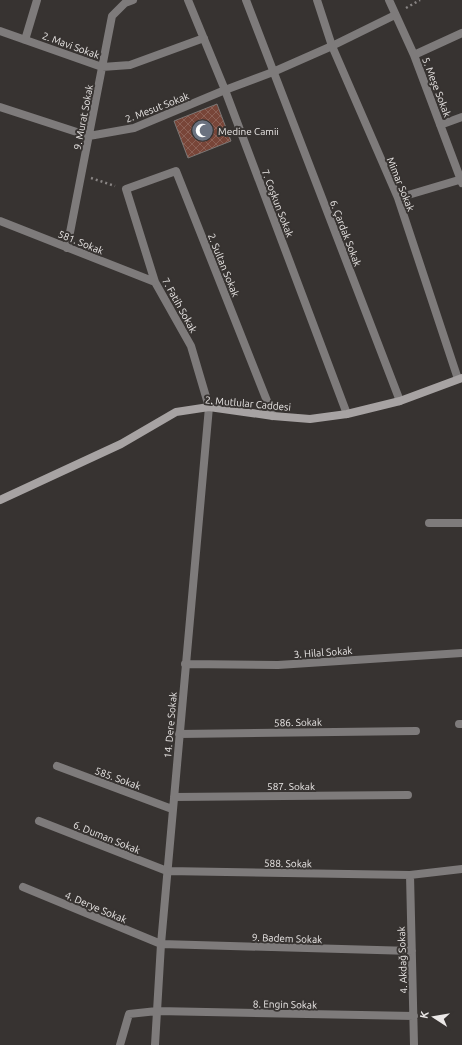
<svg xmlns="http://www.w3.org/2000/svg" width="462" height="1045" font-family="Ubuntu,sans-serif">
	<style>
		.building { fill: url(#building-cross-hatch); stroke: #7c7775 }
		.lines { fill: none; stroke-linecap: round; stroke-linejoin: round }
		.path { stroke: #898584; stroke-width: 2.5; stroke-dasharray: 2 3; stroke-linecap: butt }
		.street { stroke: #7e7b7b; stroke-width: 8 }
		.secondary { stroke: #a7a3a3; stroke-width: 8 }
		.labels { text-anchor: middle; stroke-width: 4; stroke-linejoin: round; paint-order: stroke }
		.street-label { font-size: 10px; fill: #ebe8e7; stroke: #373331 }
		.poi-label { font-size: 10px; fill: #ebe8e7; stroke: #373331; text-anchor: start }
	</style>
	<defs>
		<pattern id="building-cross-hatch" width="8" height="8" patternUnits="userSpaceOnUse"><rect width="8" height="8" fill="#784538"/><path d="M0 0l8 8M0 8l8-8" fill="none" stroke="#8b6055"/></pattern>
	</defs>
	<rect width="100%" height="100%" fill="#373331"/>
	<!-- building -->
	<path class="building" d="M217,104L231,141L188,158L174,121Z"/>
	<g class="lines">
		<!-- path -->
		<path class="path" d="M406,8L420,0
			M91,178L115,186"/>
		<!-- street -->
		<path class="street" d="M188,0L225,90L347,414
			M246,0L400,401
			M317,0L332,46L398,198L458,379
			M389,0L414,55L462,183
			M0,31L102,67L130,65L204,38
			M25,40L37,0
			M414,55L462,33
			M0,107L89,136L134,128L225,90L273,72L332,46L395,15
			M440,125L462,117
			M398,198L462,179
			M0,221L155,282
			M67,248L112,16L125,3L133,0
			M429,523H462
			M185,664L278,665L462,653
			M459,724H462
			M179,734L416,731
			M57,766L172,809
			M174,797L408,795
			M39,821L167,871L410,875L462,869
			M410,875L414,1045
			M23,887L161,944L412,951
			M120,1045L129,1014L157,1011L414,1016
			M155,1045L161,944L209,407L191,346L155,282L126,189L176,171L273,416"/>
		<!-- secondary -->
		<path class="secondary" d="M0,500L121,444L176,412L209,407L273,416L310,419L347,414L400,401L462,378"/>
	</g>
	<!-- icons -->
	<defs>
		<symbol id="mosque-disc" viewBox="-11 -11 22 22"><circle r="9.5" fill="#6b7280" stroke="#373331"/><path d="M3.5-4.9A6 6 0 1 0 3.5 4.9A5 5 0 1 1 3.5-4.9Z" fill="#fff"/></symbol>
	</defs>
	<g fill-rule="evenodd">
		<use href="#mosque-disc" x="190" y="118" width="25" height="25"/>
	</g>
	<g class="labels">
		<!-- street labels -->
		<g class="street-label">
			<text transform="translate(71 45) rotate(20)" y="4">2. Mavi Sokak</text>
			<text transform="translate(437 87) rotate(69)" y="4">5. Meşe Sokak</text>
			<text transform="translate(157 107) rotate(-21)" y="4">2. Mesut Sokak</text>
			<text transform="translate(83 117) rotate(-79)" y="4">9. Murat Sokak</text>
			<text transform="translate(401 184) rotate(68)" y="4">Mimar Sokak</text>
			<text transform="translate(278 203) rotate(69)" y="4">7. Coşkun Sokak</text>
			<text transform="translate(346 233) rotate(69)" y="4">6. Çardak Sokak</text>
			<text transform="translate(81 242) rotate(22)" y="4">581. Sokak</text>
			<text transform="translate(224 265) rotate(68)" y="4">2. Sultan Sokak</text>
			<text transform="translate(180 305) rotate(61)" y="4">7. Fatih Sokak</text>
			<text transform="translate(248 403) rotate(5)" y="4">2. Mutlular Caddesi</text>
			<text transform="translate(323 652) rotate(-4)" y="4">3. Hilal Sokak</text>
			<text transform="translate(298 722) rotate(-1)" y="4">586. Sokak</text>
			<text transform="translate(170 725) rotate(-85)" y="4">14. Dere Sokak</text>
			<text transform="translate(118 778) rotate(20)" y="4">585. Sokak</text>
			<text x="291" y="790">587. Sokak</text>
			<text transform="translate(107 837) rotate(22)" y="4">6. Duman Sokak</text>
			<text transform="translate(288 863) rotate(1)" y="4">588. Sokak</text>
			<text transform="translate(96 907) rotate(23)" y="4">4. Derye Sokak</text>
			<text transform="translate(287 938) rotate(2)" y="4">9. Badem Sokak</text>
			<text transform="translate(402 960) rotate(-92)" y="4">4. Akdağ Sokak</text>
			<text transform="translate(285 1004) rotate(1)" y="4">8. Engin Sokak</text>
		</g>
		<!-- poi labels -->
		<g class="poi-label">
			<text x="218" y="135">Medine Camii</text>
		</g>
	</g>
	<!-- north arrow -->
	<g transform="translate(434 1017) rotate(282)" stroke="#373331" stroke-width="3" paint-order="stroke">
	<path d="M0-3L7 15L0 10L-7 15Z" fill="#ebe8e7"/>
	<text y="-6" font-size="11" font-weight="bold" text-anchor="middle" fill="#ebe8e7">K</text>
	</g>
</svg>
